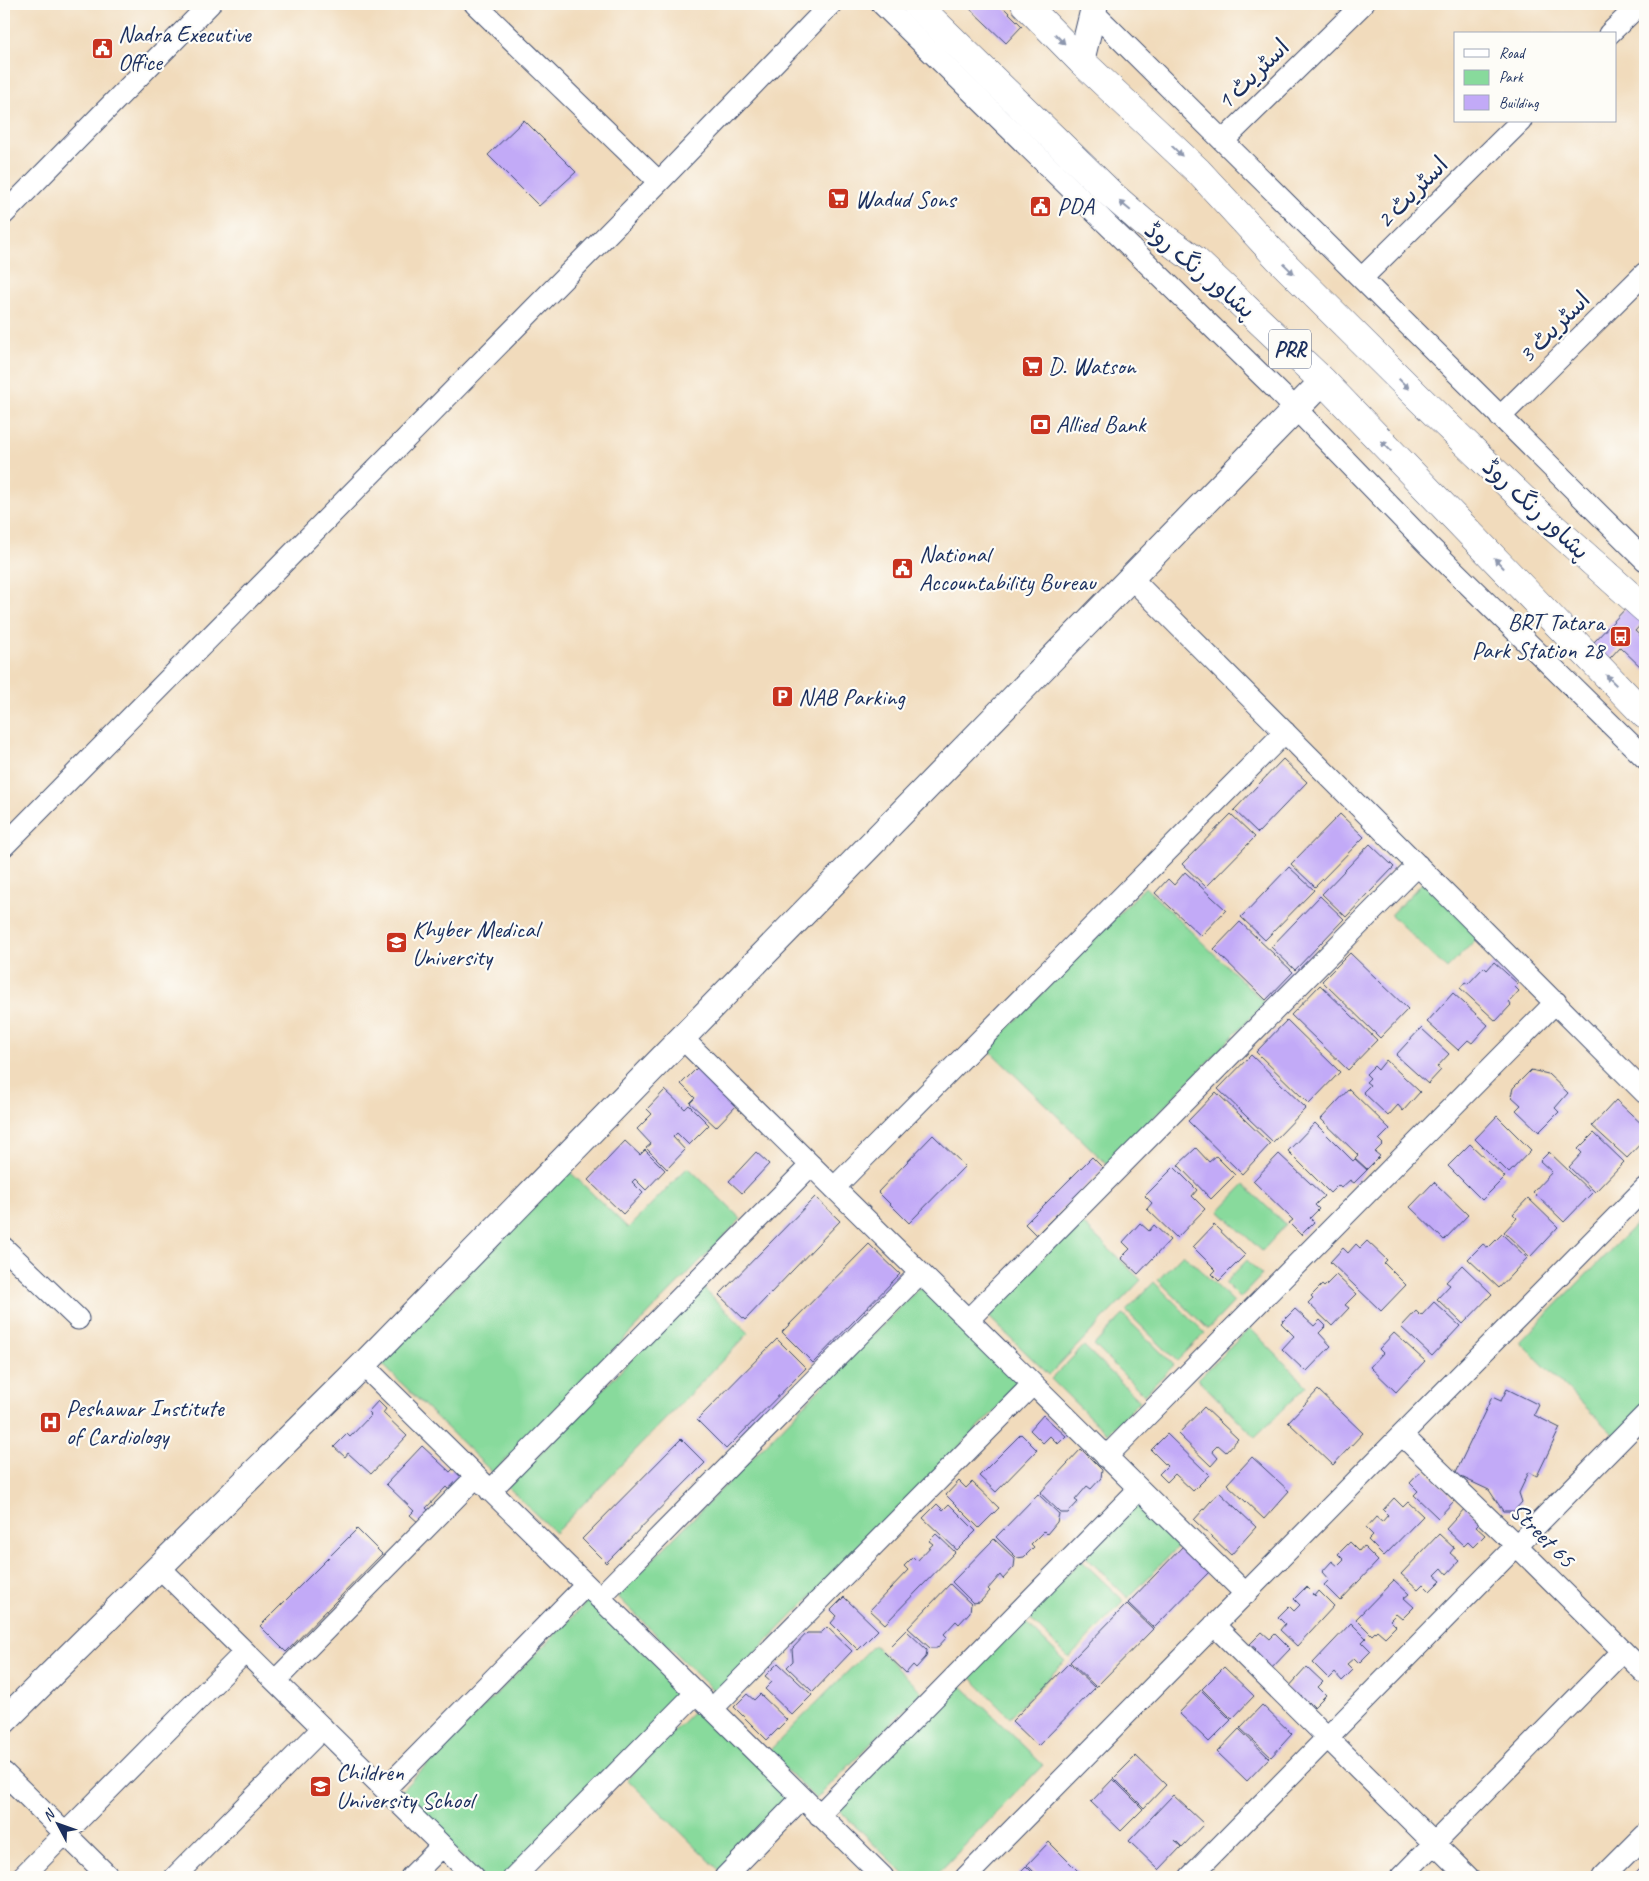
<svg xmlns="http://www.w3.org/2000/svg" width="1649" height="1881" font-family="Caveat,'Playpen Sans Arabic',sans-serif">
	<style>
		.green { fill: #88da9c; stroke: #52847d }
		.building { fill: #c2aaf7 }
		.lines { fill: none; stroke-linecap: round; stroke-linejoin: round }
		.minor-casing { stroke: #3b496c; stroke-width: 23 }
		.tertiary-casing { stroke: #3b496c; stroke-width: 28 }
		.trunk-casing { stroke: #3b496c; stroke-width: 29 }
		.minor { stroke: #fff; stroke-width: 21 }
		.tertiary { stroke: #fff; stroke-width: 26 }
		.trunk { stroke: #fff; stroke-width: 28 }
		.oneway { fill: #8d97ae }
		.labels { text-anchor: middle; stroke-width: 4.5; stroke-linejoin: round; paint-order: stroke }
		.shield { fill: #fdfcf7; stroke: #5f6c8c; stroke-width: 1 }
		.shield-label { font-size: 22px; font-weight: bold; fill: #1b2f5e }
		.poi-label { font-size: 24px; fill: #1b2f5e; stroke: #fdfcf7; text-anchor: start }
		.street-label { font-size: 24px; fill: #1b2f5e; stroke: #fdfcf7 }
	</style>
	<rect width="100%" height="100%" fill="#fdfcf7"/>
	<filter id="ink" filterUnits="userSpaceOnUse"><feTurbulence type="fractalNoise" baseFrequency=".02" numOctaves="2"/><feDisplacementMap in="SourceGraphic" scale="10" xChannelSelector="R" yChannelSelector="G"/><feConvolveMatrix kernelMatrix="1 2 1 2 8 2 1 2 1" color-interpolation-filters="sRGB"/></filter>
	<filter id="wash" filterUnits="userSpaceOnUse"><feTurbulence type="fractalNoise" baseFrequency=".0096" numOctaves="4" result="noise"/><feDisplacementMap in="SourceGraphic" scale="20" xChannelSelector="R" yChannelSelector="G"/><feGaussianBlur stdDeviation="1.12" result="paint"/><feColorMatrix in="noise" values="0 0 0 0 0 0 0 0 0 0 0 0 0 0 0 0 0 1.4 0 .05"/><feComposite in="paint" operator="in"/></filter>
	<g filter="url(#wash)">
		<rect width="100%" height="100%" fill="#f1dbbc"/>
		<!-- green -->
		<path class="green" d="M1424,881L1480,935L1447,969L1391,915Z
			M1145,887L1265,1003L1108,1165L988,1049Z
			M688,1167L741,1219L493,1473L381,1363L569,1171L628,1228Z
			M1244,1185L1286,1225L1262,1251L1219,1211Z
			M1645,1215V1406L1615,1436L1520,1342Z
			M1079,1220L1141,1280L1049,1375L987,1315Z
			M1183,1254L1234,1302L1208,1329L1158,1280Z
			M1247,1260L1262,1275L1240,1298L1225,1283Z
			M1154,1282L1205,1333L1177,1361L1126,1311Z
			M702,1287L749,1333L555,1533L508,1487Z
			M920,1287L1020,1385L716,1693L617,1596Z
			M1123,1315L1174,1365L1144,1395L1094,1345Z
			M1250,1328L1307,1386L1255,1437L1198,1379Z
			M1084,1346L1140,1401L1107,1434L1051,1379Z
			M1140,1500L1183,1542L1128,1598L1085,1556Z
			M1081,1560L1124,1601L1069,1658L1027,1616Z
			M590,1599L686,1694L506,1877H483L398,1794Z
			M1022,1619L1065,1661L1010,1717L968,1675Z
			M874,1645L922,1692L816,1799L768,1752Z
			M958,1682L1043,1765L934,1877H907L836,1807Z
			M700,1705L795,1798L722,1873L627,1779Z"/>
		<g id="blocks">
			<!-- building -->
			<path class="building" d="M965,4H1000L1022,26L1006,43Z
				M524,120L576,172L539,206L488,155Z
				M1645,588V620L1635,631L1645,640V671L1620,647L1594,676L1577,660Z
				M1283,759L1307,782L1258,833L1234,810Z
				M1231,814L1255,837L1206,887L1182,864Z
				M1340,814L1364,837L1315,887L1291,864Z
				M1370,844L1394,867L1346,917L1322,894Z
				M1289,867L1314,890L1265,940L1241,917Z
				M1185,872L1226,910L1201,936L1155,893L1168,879L1174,885Z
				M1320,896L1344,919L1295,970L1271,947Z
				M1240,922L1293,972L1266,1000L1214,949Z
				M1350,953L1408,1009L1380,1038L1322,981Z
				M1494,962L1518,984L1515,987L1519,991L1509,1002L1511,1005L1496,1021L1460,988L1465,982L1468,984L1484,967L1487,970Z
				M1320,985L1377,1040L1348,1070L1291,1015Z
				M1453,993L1488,1025L1472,1043L1468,1040L1458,1050L1427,1022Z
				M1287,1020L1340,1072L1309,1104L1256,1052Z
				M1421,1028L1449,1054L1437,1067L1441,1070L1428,1084L1396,1055Z
				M1251,1055L1306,1108L1273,1142L1218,1089Z
				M1386,1060L1420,1092L1403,1111L1398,1105L1388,1116L1363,1092L1370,1085L1366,1082L1370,1078L1366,1074L1374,1066L1378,1070Z
				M699,1066L739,1103L716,1127L690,1103L695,1098L681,1084Z
				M1531,1070L1548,1074L1568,1093L1555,1108L1559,1112L1539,1132L1516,1110L1521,1105L1511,1096L1513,1088Z
				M1349,1089L1390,1129L1379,1140L1383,1144L1375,1152L1380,1156L1367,1169L1355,1158L1358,1155L1321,1119Z
				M665,1090L685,1109L689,1105L709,1125L689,1145L677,1133L673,1137L685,1150L667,1169L646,1148L651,1144L637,1129L652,1114L647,1109Z
				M1216,1092L1270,1144L1242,1174L1188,1121Z
				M1616,1100L1645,1127V1139L1627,1158L1592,1126Z
				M1497,1116L1531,1150L1509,1173L1475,1139Z
				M1315,1123L1353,1161L1355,1159L1367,1170L1354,1183L1350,1180L1341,1188L1338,1185L1330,1193L1288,1151Z
				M1594,1133L1624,1162L1595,1192L1569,1167L1582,1153L1578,1149Z
				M933,1135L965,1166L909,1223L878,1192Z
				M625,1141L640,1155L645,1150L665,1170L646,1190L635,1179L632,1182L643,1193L623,1214L588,1180Z
				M1470,1144L1505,1177L1482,1200L1448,1166Z
				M1196,1148L1209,1162L1216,1156L1235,1175L1211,1199L1178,1165Z
				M756,1152L769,1164L742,1193L729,1181Z
				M1549,1152L1592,1193L1564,1222L1533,1192L1552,1172L1540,1161Z
				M1279,1154L1324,1196L1315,1205L1319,1209L1310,1218L1314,1222L1301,1235L1289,1223L1293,1220L1253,1181Z
				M1092,1157L1103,1168L1036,1235L1025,1224Z
				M1174,1167L1197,1190L1192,1196L1205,1209L1177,1238L1147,1209L1152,1203L1145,1196Z
				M1434,1182L1468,1215L1444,1240L1410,1207Z
				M815,1197L840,1221L745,1320L719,1295Z
				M1528,1198L1558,1227L1530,1257L1504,1232L1517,1218L1513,1214Z
				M1140,1223L1149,1231L1154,1225L1170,1240L1138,1274L1121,1258L1130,1249L1123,1242Z
				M1214,1225L1245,1255L1219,1281L1212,1274L1216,1270L1193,1247Z
				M1502,1234L1527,1258L1499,1288L1468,1259L1483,1244L1488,1248Z
				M1367,1241L1387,1260L1384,1263L1406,1285L1381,1311L1330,1262L1343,1248L1348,1253L1356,1244L1360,1248Z
				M869,1244L900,1274L813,1363L782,1332Z
				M1462,1265L1492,1294L1463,1324L1437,1299L1450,1285L1446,1282Z
				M1336,1275L1356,1294L1345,1305L1349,1308L1332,1326L1308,1303L1313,1298L1311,1296L1322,1285L1324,1287Z
				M1434,1302L1460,1326L1432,1356L1401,1327L1416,1311L1421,1316Z
				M1295,1309L1314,1326L1320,1320L1326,1326L1319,1333L1331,1346L1306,1372L1282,1349L1294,1336L1281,1323Z
				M1394,1333L1425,1361L1396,1392L1370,1367L1383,1353L1379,1349Z
				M777,1339L806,1368L726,1449L697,1420Z
				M1507,1389L1539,1405L1534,1415L1560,1428L1537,1476L1529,1472L1519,1493L1522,1502L1514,1511H1503L1489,1490L1455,1474L1492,1397L1501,1401Z
				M1318,1390L1363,1433L1333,1465L1288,1422Z
				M378,1401L386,1409L383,1413L407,1436L371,1474L348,1453L345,1457L334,1447L347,1434L350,1437L371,1415L368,1412Z
				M1204,1407L1238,1439L1226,1452L1218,1445L1212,1451L1218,1458L1211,1466L1178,1434Z
				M1043,1415L1066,1436L1058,1444L1050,1436L1043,1443L1030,1430Z
				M1021,1434L1037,1450L996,1492L979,1476Z
				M1167,1434L1209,1475L1193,1491L1175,1474L1167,1482L1159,1474L1167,1466L1151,1450Z
				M681,1439L705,1463L606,1563L582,1539Z
				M422,1446L450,1472L454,1468L463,1477L450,1491L446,1487L426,1508L430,1512L420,1524L410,1515L414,1511L386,1484Z
				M1081,1449L1102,1470L1101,1478L1091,1489L1087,1486L1075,1500L1078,1502L1068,1513H1061L1040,1493Z
				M1252,1457L1289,1491L1264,1519L1227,1484Z
				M1423,1469L1455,1500L1438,1518L1414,1495L1418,1491L1410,1483Z
				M959,1481L966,1488L972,1482L999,1508L979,1528L946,1495Z
				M1219,1492L1256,1527L1231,1555L1194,1520Z
				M1038,1494L1059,1514L1057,1522L1047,1534L1044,1531L1031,1544L1034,1547L1024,1557L1017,1558L996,1537Z
				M1394,1498L1403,1507L1408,1502L1423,1516L1384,1556L1368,1540L1373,1535L1366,1528L1376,1517L1382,1522L1388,1515L1383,1510Z
				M937,1504L943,1510L949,1504L976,1531L957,1550L923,1518Z
				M1466,1507L1481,1522L1476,1527L1485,1535L1473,1547L1468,1542L1464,1546L1446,1529Z
				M357,1529L382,1554L286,1652L260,1626Z
				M936,1534L955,1552L885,1624L870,1610L908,1570L904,1566L913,1557L917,1561L933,1544L929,1541Z
				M1439,1534L1454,1548L1450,1553L1459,1561L1447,1574L1442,1568L1435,1575L1441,1580L1430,1591L1423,1584L1418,1589L1401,1574Z
				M994,1539L1015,1559L1014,1567L1003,1579L1000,1575L988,1589L990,1591L980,1602L973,1603L952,1582Z
				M1350,1542L1359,1551L1363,1546L1378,1561L1340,1601L1324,1585L1329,1580L1322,1572L1332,1561L1338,1566L1344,1560L1338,1554Z
				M1185,1544L1211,1570L1154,1628L1128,1603Z
				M1394,1580L1409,1594L1404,1598L1414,1607L1402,1619L1396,1614L1390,1620L1396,1626L1385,1637L1377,1630L1372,1635L1356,1619Z
				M950,1584L971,1604L970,1612L959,1624L956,1621L944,1634L947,1637L937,1648H930L908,1628Z
				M1306,1587L1315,1596L1319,1591L1334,1606L1297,1646L1280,1630L1285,1624L1278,1617L1289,1606L1294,1611L1300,1605L1294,1599Z
				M844,1597L878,1630L858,1650L831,1623L837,1616L831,1610Z
				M1127,1604L1153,1629L1096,1687L1070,1662Z
				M1351,1623L1366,1638L1362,1642L1371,1651L1359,1663L1354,1658L1347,1664L1353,1670L1342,1681L1335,1673L1329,1679L1313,1663Z
				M827,1627L852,1651L813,1692L787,1667L793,1661L792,1649L807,1633H821Z
				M906,1630L927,1650L926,1657L916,1668L913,1665L906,1673L884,1652Z
				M1262,1632L1270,1639L1275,1634L1290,1649L1270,1670L1252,1653L1256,1649L1250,1644Z
				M778,1663L812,1695L792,1715L765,1689L772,1682L765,1676Z
				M1069,1663L1095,1688L1038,1746L1012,1721Z
				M1224,1667L1254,1696L1232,1719L1202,1689Z
				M1307,1667L1323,1682L1318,1687L1326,1695L1314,1707L1309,1702L1305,1706L1287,1689Z
				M1201,1690L1231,1720L1209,1742L1179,1713Z
				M747,1694L754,1700L760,1694L787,1720L767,1740L734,1707Z
				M1262,1705L1292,1734L1271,1757L1240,1728Z
				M1239,1729L1269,1758L1247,1781L1217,1752Z
				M1136,1756L1166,1785L1144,1808L1114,1778Z
				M1113,1779L1143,1809L1121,1831L1091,1802Z
				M1173,1795L1204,1824L1182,1847L1175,1840L1181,1847L1159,1870L1129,1841Z
				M1049,1842L1079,1872L1074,1877H1039L1027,1865Z
				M1645,1864V1877H1632Z
				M1026,1866L1037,1877H1015Z"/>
		</g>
	</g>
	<g filter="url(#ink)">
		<use href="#blocks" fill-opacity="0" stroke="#3b496c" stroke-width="1"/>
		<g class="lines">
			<defs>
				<path id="minor" d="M475,4L659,182
					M882,4L1296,409L1427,544L1645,758
					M1092,11L1645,560
					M1609,34L1640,4
					M1223,141L1363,4
					M4,214L210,4
					M1362,278L1521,121
					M1500,417L1645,273
					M1131,578L1645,1093
					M4,846L659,182L831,4
					M682,1038L1246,1594
					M834,1188L1285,732
					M4,1248L78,1319
					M968,1320L1418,865
					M363,1365L883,1877
					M1402,1435L1517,1546L1645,1673
					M1106,1457L1556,1002
					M490,1491L811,1165
					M159,1567L474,1877
					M599,1598L920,1273
					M1214,1625L1468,1877
					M275,1681L476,1477
					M712,1709L1033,1384
					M4,1773L109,1877
					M385,1789L586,1585
					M819,1815L1139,1489
					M22,1877L245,1652
					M175,1877L323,1728
					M411,1877L442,1846
					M514,1877L696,1693
					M725,1877L802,1798
					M966,1877L1645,1188
					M1190,1877L1645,1415
					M1401,1877L1623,1651
					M1603,1877L1645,1835"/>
				<path id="tertiary" d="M1081,61L1095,4
					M4,1721L363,1365L1323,381"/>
				<path id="trunk" d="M916,4L1112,195L1144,223L1195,260L1323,381L1645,715
					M1025,4L1081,61L1198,171L1278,258L1421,400L1543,518L1645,609"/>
			</defs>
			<!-- minor casing -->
			<use href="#minor" class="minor-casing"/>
			<!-- tertiary casing -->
			<use href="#tertiary" class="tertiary-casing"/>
			<!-- trunk casing -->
			<use href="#trunk" class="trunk-casing"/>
			<!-- minor -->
			<use href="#minor" class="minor"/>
			<!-- tertiary -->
			<use href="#tertiary" class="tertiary"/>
			<!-- trunk -->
			<use href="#trunk" class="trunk"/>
		</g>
		<!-- one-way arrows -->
		<defs><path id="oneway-solid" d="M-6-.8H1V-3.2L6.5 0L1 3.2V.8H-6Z" transform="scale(1.25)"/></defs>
		<g class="oneway">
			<use href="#oneway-solid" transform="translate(1060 39) rotate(46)"/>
			<use href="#oneway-solid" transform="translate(1177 151) rotate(44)"/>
			<use href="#oneway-solid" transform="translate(1125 206) rotate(-140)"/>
			<use href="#oneway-solid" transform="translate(1289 269) rotate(45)"/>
			<use href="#oneway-solid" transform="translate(1404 384) rotate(45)"/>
			<use href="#oneway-solid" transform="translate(1386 446) rotate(-134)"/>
			<use href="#oneway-solid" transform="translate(1499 563) rotate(-133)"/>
			<use href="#oneway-solid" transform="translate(1611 680) rotate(-135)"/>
		</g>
	</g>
	<!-- icons -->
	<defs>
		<symbol id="civic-square" viewBox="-11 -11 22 22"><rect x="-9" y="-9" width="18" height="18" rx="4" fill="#c8321e" stroke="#fdfcf7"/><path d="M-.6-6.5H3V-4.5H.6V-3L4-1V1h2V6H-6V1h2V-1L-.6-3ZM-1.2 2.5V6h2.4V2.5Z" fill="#fff"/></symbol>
		<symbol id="supermarket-square" viewBox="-11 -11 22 22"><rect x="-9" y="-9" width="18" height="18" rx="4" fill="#c8321e" stroke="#fdfcf7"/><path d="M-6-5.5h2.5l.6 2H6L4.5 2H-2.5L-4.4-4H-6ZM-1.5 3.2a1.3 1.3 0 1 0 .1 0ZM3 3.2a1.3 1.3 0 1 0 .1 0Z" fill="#fff"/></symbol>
		<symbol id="bank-square" viewBox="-11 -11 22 22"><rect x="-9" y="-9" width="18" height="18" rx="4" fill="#c8321e" stroke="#fdfcf7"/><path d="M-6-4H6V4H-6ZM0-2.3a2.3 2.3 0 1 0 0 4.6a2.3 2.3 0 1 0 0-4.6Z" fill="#fff"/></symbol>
		<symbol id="bus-square" viewBox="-11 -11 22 22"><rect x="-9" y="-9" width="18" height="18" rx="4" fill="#c8321e" stroke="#fdfcf7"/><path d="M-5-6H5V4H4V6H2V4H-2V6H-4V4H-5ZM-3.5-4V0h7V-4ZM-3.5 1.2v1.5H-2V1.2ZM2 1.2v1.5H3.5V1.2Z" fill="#fff"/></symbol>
		<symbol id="parking-square" viewBox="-11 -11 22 22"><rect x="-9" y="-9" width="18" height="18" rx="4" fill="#c8321e" stroke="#fdfcf7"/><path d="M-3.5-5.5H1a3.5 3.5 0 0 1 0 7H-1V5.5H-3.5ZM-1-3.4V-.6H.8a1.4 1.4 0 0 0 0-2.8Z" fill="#fff"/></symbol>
		<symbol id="university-square" viewBox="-11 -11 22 22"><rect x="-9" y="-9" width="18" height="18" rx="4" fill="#c8321e" stroke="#fdfcf7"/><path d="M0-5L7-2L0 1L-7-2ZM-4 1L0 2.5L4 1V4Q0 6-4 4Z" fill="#fff"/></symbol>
		<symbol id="hospital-square" viewBox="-11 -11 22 22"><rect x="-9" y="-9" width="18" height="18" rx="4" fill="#c8321e" stroke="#fdfcf7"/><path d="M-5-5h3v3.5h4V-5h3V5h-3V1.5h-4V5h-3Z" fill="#fff"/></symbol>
		<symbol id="school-square" viewBox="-11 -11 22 22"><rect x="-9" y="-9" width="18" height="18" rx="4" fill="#c8321e" stroke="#fdfcf7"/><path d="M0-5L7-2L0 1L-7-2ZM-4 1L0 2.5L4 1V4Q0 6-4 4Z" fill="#fff"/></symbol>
	</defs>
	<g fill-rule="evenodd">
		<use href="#civic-square" x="90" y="36" width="25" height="25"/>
		<use href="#supermarket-square" x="826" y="186" width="25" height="25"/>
		<use href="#civic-square" x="1028" y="194" width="25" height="25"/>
		<use href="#supermarket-square" x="1020" y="354" width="25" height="25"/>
		<use href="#bank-square" x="1028" y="412" width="25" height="25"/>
		<use href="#civic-square" x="890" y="556" width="25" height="25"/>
		<use href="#bus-square" x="1608" y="624" width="25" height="25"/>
		<use href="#parking-square" x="770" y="684" width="25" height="25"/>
		<use href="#university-square" x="384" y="930" width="25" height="25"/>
		<use href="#hospital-square" x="38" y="1410" width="25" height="25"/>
		<use href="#school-square" x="308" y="1774" width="25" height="25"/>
	</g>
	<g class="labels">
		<!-- shield labels -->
		<rect class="shield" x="1269" y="329.5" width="42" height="39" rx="4"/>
		<g class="shield-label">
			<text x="1290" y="357">PRR</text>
		</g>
		<!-- poi labels -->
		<g class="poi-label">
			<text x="118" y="42">Nadra Executive<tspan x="118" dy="28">Office</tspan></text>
			<text x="855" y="207">Wadud Sons</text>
			<text x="1057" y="214">PDA</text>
			<text x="1048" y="374">D. Watson</text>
			<text x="1056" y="432">Allied Bank</text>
			<text x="919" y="562">National<tspan x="919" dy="28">Accountability Bureau</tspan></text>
			<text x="1604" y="630" text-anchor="end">BRT Tatara<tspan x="1604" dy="28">Park Station 28</tspan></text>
			<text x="798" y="705">NAB Parking</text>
			<text x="412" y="937">Khyber Medical<tspan x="412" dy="28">University</tspan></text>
			<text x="66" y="1416">Peshawar Institute<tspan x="66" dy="28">of Cardiology</tspan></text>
			<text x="336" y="1780">Children<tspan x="336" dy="28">University School</tspan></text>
		</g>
		<!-- street labels -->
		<g class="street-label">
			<text transform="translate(1253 74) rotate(-44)" y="8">اسٹریٹ 1</text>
			<text transform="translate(1412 192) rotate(-45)" y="8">اسٹریٹ 2</text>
			<text transform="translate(1200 270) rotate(40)" y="8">پشاور رنگ روڈ</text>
			<text transform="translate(1554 327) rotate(-45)" y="8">اسٹریٹ 3</text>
			<text transform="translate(1536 509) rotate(43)" y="8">پشاور رنگ روڈ</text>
			<text transform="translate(1543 1535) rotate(45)" y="8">Street 65</text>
		</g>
	</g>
	<!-- margin -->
	<rect width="1649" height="1881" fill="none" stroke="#fdfcf7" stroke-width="20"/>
	<!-- legend -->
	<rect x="1454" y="32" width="162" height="90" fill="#fdfcf7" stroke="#a3aaba"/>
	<rect x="1464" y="49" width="25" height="8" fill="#ffffff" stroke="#a3aaba"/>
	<text x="1499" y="58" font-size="15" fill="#1b2f5e">Road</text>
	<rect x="1464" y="70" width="25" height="15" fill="#88da9c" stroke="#a3aaba"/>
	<text x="1499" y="82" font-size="15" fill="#1b2f5e">Park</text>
	<rect x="1464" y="95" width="25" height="15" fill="#c2aaf7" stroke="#a3aaba"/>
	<text x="1499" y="108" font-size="15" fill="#1b2f5e">Building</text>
	<!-- north arrow -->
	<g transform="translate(58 1824) rotate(311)" stroke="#fdfcf7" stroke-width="4" paint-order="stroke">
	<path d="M0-4L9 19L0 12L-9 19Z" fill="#1b2f5e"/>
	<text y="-8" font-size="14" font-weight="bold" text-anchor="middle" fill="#1b2f5e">N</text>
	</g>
</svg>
